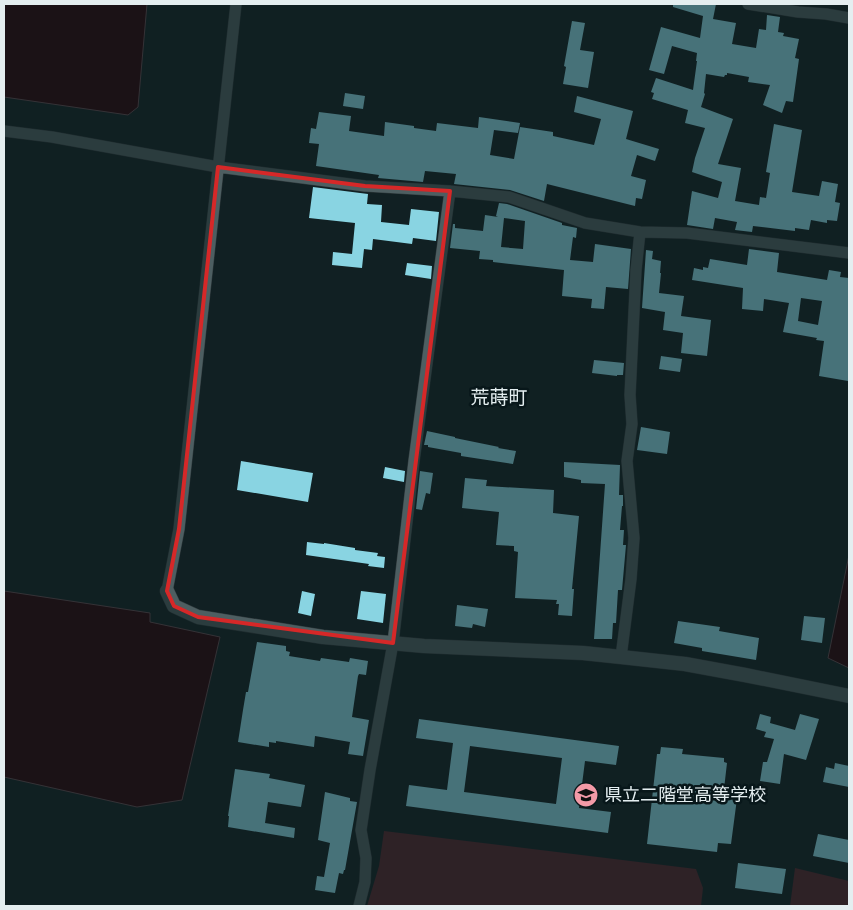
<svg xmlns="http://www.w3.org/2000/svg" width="853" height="910" font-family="Lato,'Noto Sans JP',sans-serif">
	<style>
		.green { fill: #52242c }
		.water { fill: #280008; stroke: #60474e }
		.building { fill: #89d4e2; fill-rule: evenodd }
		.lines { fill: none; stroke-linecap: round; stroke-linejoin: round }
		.minor-casing { stroke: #323c3f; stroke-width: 12 }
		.tertiary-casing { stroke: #323c3f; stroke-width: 15 }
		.minor { stroke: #4d5e61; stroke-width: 11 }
		.tertiary { stroke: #4d5e61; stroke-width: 14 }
		.marked { fill: none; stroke: #d62828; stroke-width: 4; stroke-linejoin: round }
		.labels { text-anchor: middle; stroke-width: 5; stroke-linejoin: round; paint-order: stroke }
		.poi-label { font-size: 18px; fill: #e4eef0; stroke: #08171a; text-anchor: start }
		.neighbourhood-label { font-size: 19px; fill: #e4eef0; stroke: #08171a }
	</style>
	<rect width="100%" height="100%" fill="#112023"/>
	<!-- green -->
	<path class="green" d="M384,831L696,869L703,888L701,906H367L379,866Z
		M795,868L849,881V906H790Z"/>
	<!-- water -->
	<path class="water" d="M4,4H147L138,107L128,115L4,97Z
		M849,555V668L828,658Z
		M4,591L150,613V622L220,637L182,800L137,807L4,777Z"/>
	<!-- building -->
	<path class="building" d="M673,4H716L713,19L736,23L732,44L756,48L759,29L766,30L767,15L780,17L778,32L784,33L783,36L799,39L795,58L799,59L793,102L786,101L782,113L763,105L770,85L748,82L749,77L727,73V75H725L724,77L706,74L704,93L705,94L701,107L733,119L718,164L741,168L735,201L759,205L760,197L766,198L770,173L766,172L774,124L802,130L792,192L819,196L822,181L838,184L835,202L840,203L837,221L827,220V223L811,220L809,230L795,228V231L753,226L752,232L735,230L737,222L715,218L713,229L687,225L692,191L718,198L722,182L692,172L695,158L705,128L685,123L688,110L652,99L654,93L651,92L656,78L693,90L697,61H696L697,53L672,46L664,74L649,70L661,27L700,38L703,16L673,7Z
		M572,21L585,23L580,50L594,52L588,88L563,84L566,67L564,66Z
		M345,93L365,96L363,109L343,106Z
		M577,96L633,111L626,139L659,149L655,161L637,155L631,176L646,180L642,199L636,198L635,206L547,184L544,201L510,190L454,184L456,174L425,171L423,182L378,178L379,175L316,166L319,144L309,143L311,128L316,129L319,112L351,116L349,131L384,136L385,122L414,126V128L436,131L437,123L478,128L479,117L520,123L518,133L494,130L490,155L514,159L520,127L553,132V136L594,145L601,119L574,112Z
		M313,187L368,194L367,204L382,205L381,222L409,225L411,209L439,212L436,241L413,238L412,244L373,239L372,250L364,249L362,268L332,265L333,252L352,254L355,223L309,218Z
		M499,203L507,204L562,223V225L577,228L576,238L573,237L570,260L593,262L595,244L631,249L628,289L606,287L604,309L591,308L592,299L562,296L564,270L493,262V260L479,259L480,251L450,248L453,224H455V228L483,231L485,215L498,217L496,216ZM504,218L525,221L523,249L501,247Z
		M749,249L779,253L777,272L827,280L829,270L841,272L840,277L849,278V371L848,381L819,376L824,341L816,340L817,338L783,332L789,303L764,299L763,311L742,309L743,288L692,280L694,268L703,270V267L708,268L710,259L747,265ZM801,298L822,301L818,325L798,321Z
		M646,250L653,251L652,259L661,261L660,273H661L659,293L684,296L681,316L711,320L707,356L681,353L683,333L663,330L665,312L642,308Z
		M407,263L432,266L431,279L405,275Z
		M661,356L682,359L680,372L659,369Z
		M594,360L624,363L623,375H617V376L592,373Z
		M641,427L670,432L667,454L637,450Z
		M427,431L455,437V438L499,447L498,448L516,451L513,464L461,456V453L428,447V445H424Z
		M241,461L313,473L308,502L237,490Z
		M564,462L620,465L619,495H623V506H622L620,530H624L623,545H626L622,590H618L616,623H613L612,639H594L605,484L581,483V480L564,477Z
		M385,467L405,471L404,482L383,478Z
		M420,471L433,473L430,494L426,493L422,510L416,509Z
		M465,478L487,480L486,486L554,490L553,513L579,516L572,589H574L572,616L558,615L559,604H556L557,600L515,598L518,552L514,551V546L496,545L499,512L462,508Z
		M307,542L324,544V543L355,548V550L378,553L377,556L385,557L384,568L368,566L369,564L306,555Z
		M302,591L315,594L311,616L298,613Z
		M361,591L386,594L383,623L357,619Z
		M457,605L488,609L485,627L473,624L472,628L455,626Z
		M804,616L825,618L822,643L801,640Z
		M678,621L720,627L719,631L759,638L756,660L702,651V648L674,643Z
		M257,642L286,646V651L290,652L289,656L320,661L321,658L349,662L350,658L368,661L366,675L359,674L358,676L352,717L369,720L363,756L348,754L350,742L315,736L314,747L276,741V743L269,742V747L238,742L243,710L246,692H248Z
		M760,714L771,717L770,723L795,730L800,714L819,719L806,760L784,754L780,784L760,781L763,762H767L774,739L764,737L766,732L756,729Z
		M419,719L619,746L616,765L585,761L579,808L611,812L608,833L406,806L409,785L447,790L453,743L416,738ZM470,746L562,758L556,804L464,792Z
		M661,747L683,749L682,754L724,758V762L727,763L724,789L738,791L731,844L718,843L717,852L647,844L657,754H660Z
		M835,763L849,766V787L823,782L826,767L834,769Z
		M235,769L270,774L269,778L305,785L301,807L268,802L265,823L295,828L294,838L228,827L229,816H228Z
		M325,792L350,798V801L357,802L345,870H344L343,874L339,873L335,893L315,890L317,876L324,877L330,843L318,840Z
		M818,834L849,840V863L813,856Z
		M738,863L786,869L782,894L735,888Z"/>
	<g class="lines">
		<defs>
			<path id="minor" d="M748,4L798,12L826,14L849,18
				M4,131L52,137L218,167L365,186L450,191L509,197L585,223L640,232L687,233L849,253
				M167,591L179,529L236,4
				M621,657L631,579L634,538L627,461L632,424L630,395L636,270L640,232
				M359,906L365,882L366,858L361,830L370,770L393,643L414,461L450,191"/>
			<path id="tertiary" d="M167,591L174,606L198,617L323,637L424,646L583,653L621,657L685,664L745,675L849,696"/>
		</defs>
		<!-- minor casing -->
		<use href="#minor" class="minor-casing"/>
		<!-- tertiary casing -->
		<use href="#tertiary" class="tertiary-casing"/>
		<!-- minor -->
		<use href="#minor" class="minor"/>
		<!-- tertiary -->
		<use href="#tertiary" class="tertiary"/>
	</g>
	<!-- marked area -->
	<path d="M0 0H853V910H0ZM218,167L365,186L450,191L393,643L198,617L174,606L167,591L179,529Z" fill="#112023" fill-opacity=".55" fill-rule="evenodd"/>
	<path class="marked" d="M218,167L365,186L450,191L393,643L198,617L174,606L167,591L179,529Z"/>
	<!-- icons -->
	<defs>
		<symbol id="school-disc" viewBox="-11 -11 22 22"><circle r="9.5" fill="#f39aa7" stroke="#08171a"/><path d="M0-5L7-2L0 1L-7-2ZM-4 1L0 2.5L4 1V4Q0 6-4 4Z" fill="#111"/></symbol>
	</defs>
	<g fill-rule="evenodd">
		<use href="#school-disc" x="572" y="781" width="28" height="28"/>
	</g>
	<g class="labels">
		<!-- poi labels -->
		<g class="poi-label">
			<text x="604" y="801">県立二階堂高等学校</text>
		</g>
		<!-- neighbourhood labels -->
		<g class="neighbourhood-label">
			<text x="499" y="404">荒蒔町</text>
		</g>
	</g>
	<!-- border -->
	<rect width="853" height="910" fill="none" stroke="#e4eef0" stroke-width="10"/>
</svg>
